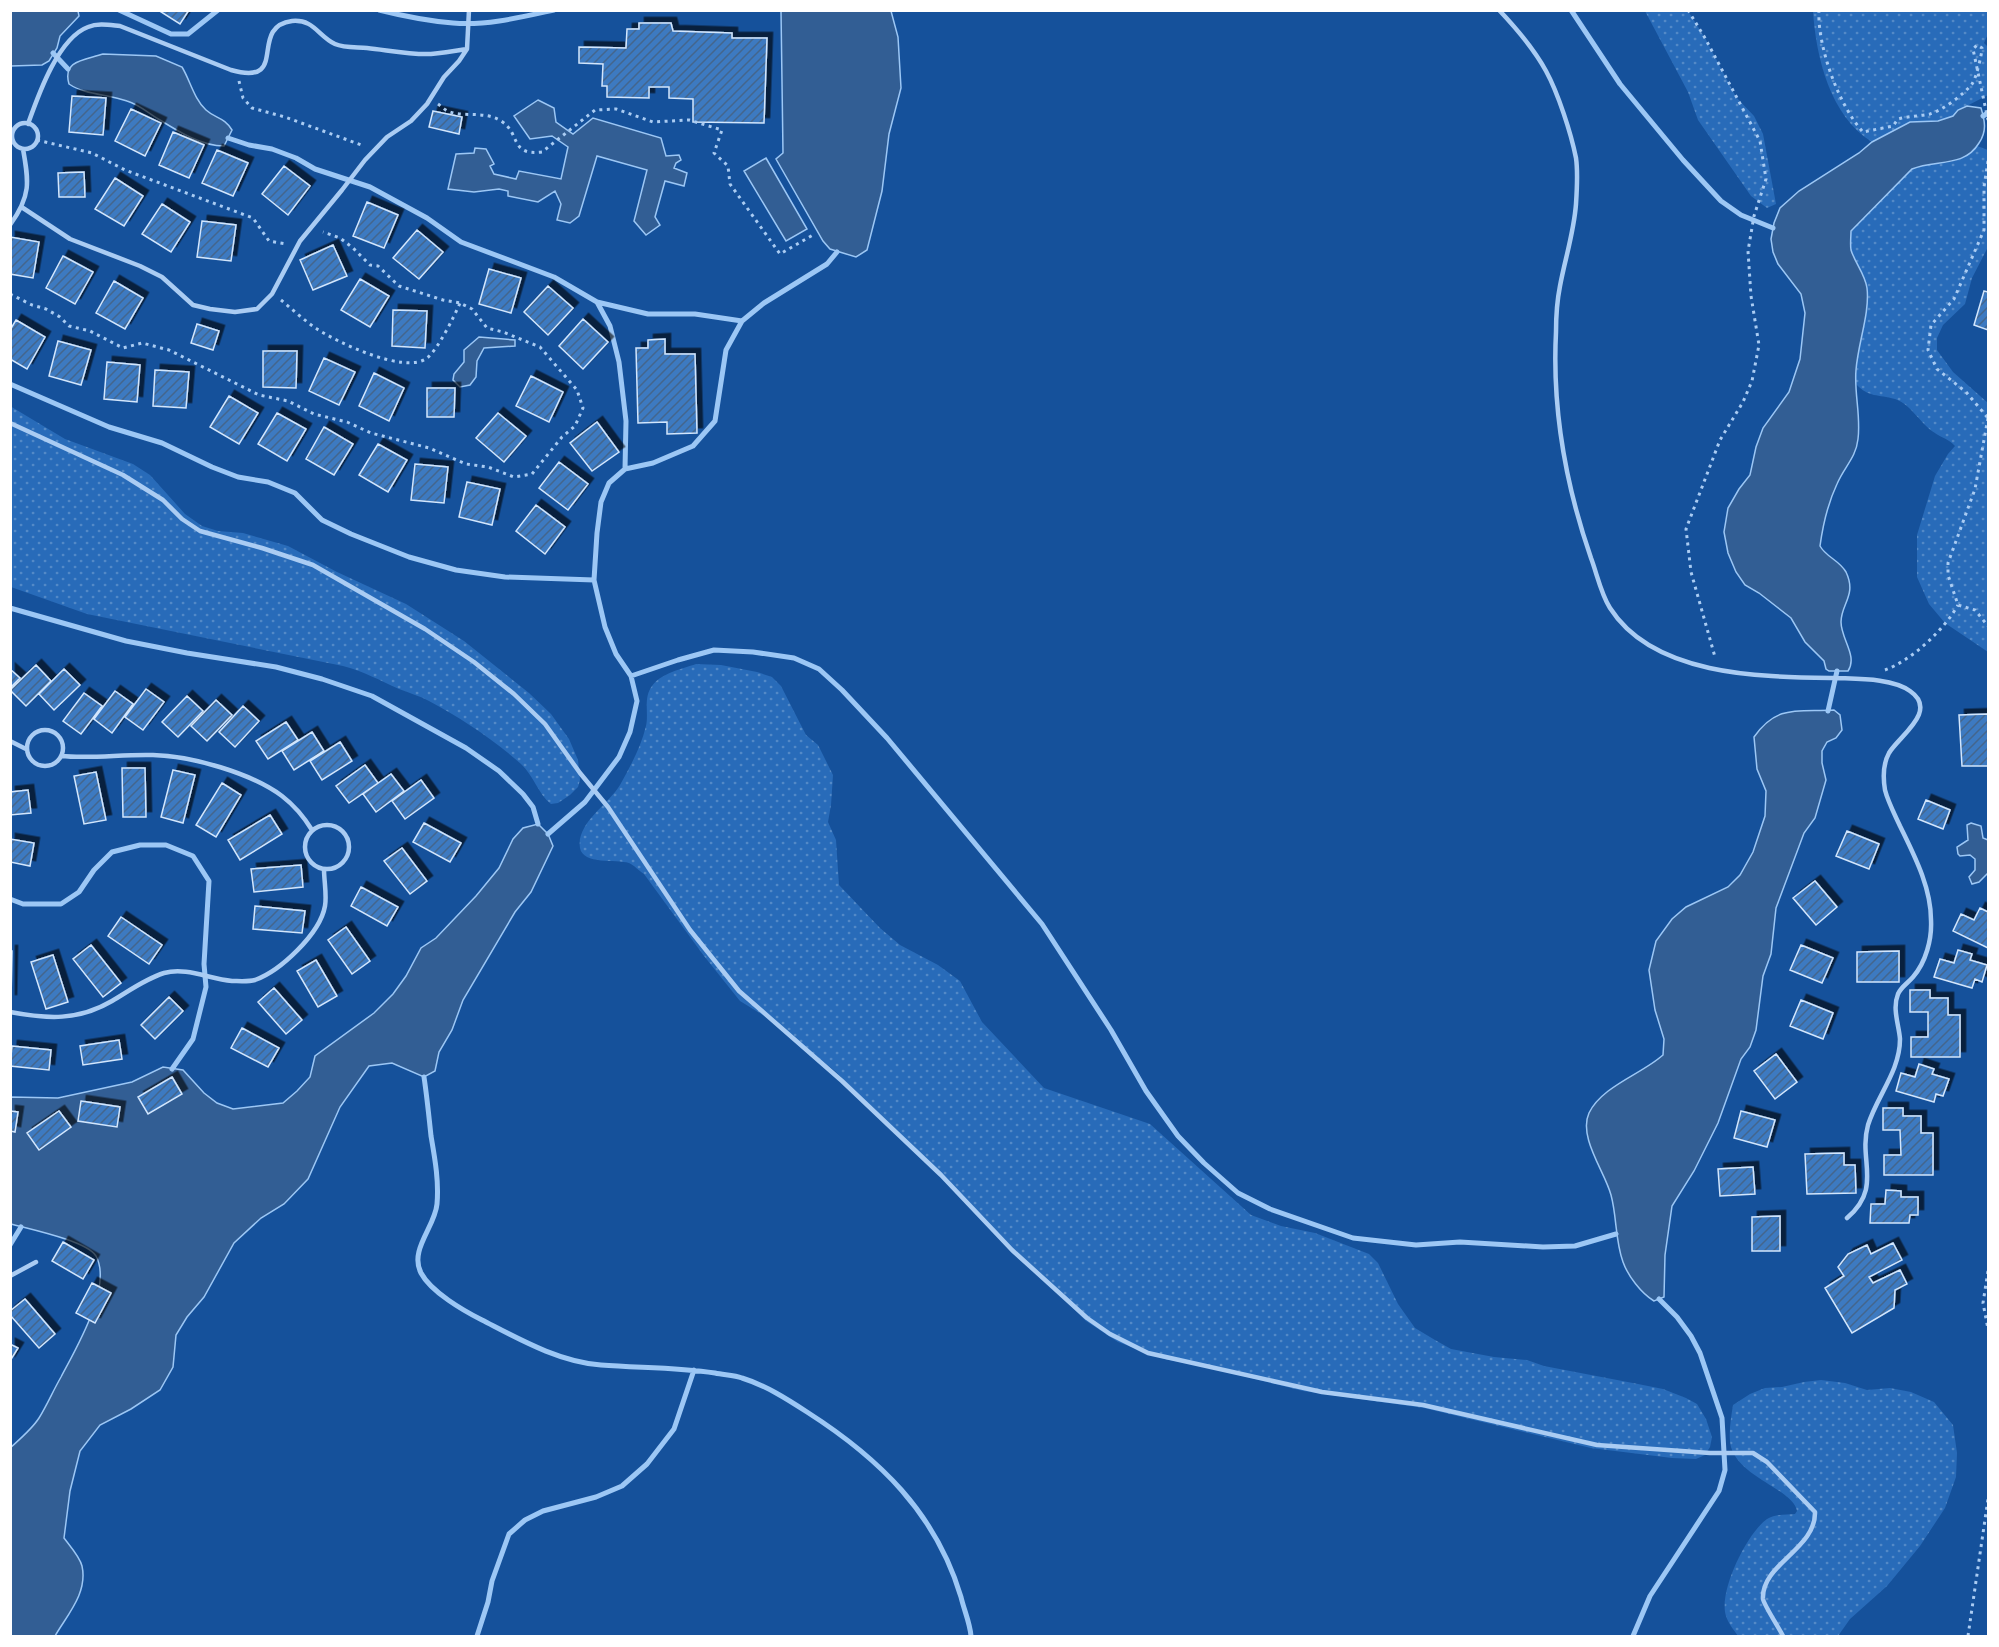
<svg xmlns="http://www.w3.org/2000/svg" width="1999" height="1647" font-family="Raleway,sans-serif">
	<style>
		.grass { fill: url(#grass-dots) }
		.water { fill: #325e94; stroke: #9cc7f5; stroke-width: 1.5 }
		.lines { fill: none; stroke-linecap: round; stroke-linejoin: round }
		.stream { stroke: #9cc7f5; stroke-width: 5 }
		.building { fill: url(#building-hatch); stroke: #d2e6fd; stroke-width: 1.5; filter: url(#shadow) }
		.path { stroke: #aaccf3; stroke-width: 3; stroke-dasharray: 3 4.5; stroke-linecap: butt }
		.service { stroke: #aaccf3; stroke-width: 4.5 }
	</style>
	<defs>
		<pattern id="grass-dots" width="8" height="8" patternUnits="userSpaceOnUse" patternTransform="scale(1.5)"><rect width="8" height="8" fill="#286bb9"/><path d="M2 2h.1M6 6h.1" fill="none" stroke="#5389c7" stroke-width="1.8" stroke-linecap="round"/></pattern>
		<pattern id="building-hatch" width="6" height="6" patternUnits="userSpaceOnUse" patternTransform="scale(1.5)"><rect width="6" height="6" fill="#3d7ac1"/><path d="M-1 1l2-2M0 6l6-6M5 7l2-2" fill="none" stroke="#44658c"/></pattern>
		<filter id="shadow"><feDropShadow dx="5.5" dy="-5.5" stdDeviation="0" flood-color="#0009"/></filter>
	</defs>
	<rect width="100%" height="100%" fill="#15519b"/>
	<!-- grass -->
	<path class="grass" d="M1645,11H1688L1705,38L1736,97L1754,116L1763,134L1776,204L1767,208L1751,196L1698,120L1688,92Z
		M1813,11H1988V34L1984,43L1988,47V95L1959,110L1953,116L1938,121L1910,122L1872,142C1830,116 1816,57 1813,11Z
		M1977,146L1988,150V247L1972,278L1965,304L1943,325L1937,338V350L1953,372L1988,403V652L1945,623L1929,604L1917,577V535L1935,476L1948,454L1955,446C1949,439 1942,438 1935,433C1920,424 1912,405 1895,399C1878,394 1869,398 1856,384C1856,366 1857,347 1862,329C1865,315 1870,302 1867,288C1863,270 1841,244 1854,227L1912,169C1934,160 1962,168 1977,146Z
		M10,406L65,439L133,464L150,475L185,514L202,526L218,531L243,533L288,546L337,572L406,604L464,641L529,693L551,714L569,739L578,760L580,780L578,787L570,795L558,803L551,804C538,794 534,776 521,764C494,740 461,718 429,701C420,696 409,693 399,689C379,680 365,672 343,666L87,614L11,587Z
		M696,664L721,665L757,672L772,677L781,686L806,735L818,745L833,775L831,805L828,822L836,840L839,885L880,928L900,945L938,965L960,981L982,1022L1044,1088L1150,1124L1251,1215L1281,1226L1315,1233L1369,1254L1378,1263L1398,1304L1415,1328L1435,1340L1451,1349L1494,1357L1527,1360L1544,1366L1638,1384L1663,1389L1686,1398L1697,1404L1706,1419L1712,1437L1710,1447L1705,1455L1696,1459L1672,1458L1591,1448L1424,1408L1303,1391L1212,1368L1164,1359L1118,1342L1086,1321L835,1071L771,1020L740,1001L704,956L644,874C639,871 634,865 629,863C616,859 583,865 580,848C576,823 609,804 620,785C630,767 641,747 646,726C649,713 643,698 652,686C661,673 682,669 696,664Z
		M1821,1380L1845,1383L1867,1390L1890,1388L1911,1392L1934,1402L1953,1425L1957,1453L1956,1477L1945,1508L1920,1546L1887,1586L1850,1619L1838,1636H1738C1734,1630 1728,1623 1726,1616C1718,1592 1747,1533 1767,1519C1775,1514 1786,1515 1795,1514L1797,1511C1793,1489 1740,1478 1731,1447C1728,1435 1731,1418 1733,1405L1750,1394L1765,1388L1782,1387L1804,1382Z"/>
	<!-- water -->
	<path class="water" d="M10,11H78L79,16L60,36L57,48L49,61L42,65L11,66Z
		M781,11H891L898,37L901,88L889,134L882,191L867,250L856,257L830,249L823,241L776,159L783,153Z
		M103,54L156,56L182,67C190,80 194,99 206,110C216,119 224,117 232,130L224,146C202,146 179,132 160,120C148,113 140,105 127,101C108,94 85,95 69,84C62,60 85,60 103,54Z
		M538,100L554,108L556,122L573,134L593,118L661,138L666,156L679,155L681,160L676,163L674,168L687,173L684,186L665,181L655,217L660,225L646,235L634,221L647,170L597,156L579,216L570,223L557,220L561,204L555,191L538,202L508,196V191L499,189L474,192L448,189L456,154L474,153L475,148L486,149L494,164L490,166L494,174L516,179L519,171L561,179L568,147L552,136L530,139L514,116Z
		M1967,106L1981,108C1985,121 1987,131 1979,143C1964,168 1936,159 1912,169L1851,231C1851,237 1850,244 1851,250C1855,263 1865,274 1867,288C1870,313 1858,343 1856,370C1854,393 1861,416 1858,439C1856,458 1844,467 1837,484C1828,503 1823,524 1820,546C1826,557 1839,560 1846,572C1857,595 1841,604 1841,622C1841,639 1858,656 1848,671H1829L1826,669L1824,661L1805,642L1791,618L1759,593L1745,585L1736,572L1728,553L1724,532L1728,508L1739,489L1750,475L1756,447L1763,428L1789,392L1800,359L1805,313L1801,294L1778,264L1773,252L1771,239L1774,223L1780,208L1799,191L1859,153L1872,142L1910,122L1938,121L1953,116L1958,110Z
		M766,158L807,229L786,241L744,171Z
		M479,337L515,340V346L484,348L477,361L476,377L470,385L460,387L453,380L454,374L464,362V350Z
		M1834,710L1840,715L1842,730L1836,738L1827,742L1822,751V763L1826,780L1815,818L1804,833L1776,908L1771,954L1763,976L1756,1030L1750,1047L1741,1059L1718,1123L1694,1171L1672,1206L1665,1255L1664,1297L1654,1301C1641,1293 1628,1276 1623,1262C1615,1240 1617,1217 1611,1195C1605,1172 1578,1137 1589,1113C1602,1086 1642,1074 1663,1055L1664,1039L1655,1010L1649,970L1656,941L1672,919L1686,907L1728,887L1740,875L1753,852L1765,816L1766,791L1757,769L1754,737C1777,704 1798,712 1834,710Z
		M1971,823L1981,826L1983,838L1988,840V873L1979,882L1972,884L1969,877L1975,870V859L1970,855L1960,856L1958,854L1957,847L1968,840L1967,825Z
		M538,824L548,834L553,846L531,892L515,912L463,1000L452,1030L439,1052L435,1071L424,1077L392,1063L369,1066L340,1107L308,1179L284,1204L261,1218L234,1243L204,1297L187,1317L176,1335L173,1367L160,1390L131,1409L100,1425L80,1451L70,1491L64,1538C70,1546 80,1557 82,1566C88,1593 67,1615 55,1636H11L10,1448C20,1439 32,1429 39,1418C47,1405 53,1391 61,1377C75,1350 113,1287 96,1256C87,1241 29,1229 11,1224V1097L58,1098L132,1082L163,1067L183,1070L204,1093L217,1103L233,1109L283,1103L297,1091L310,1077L315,1056L374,1013L393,994L406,976L421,948L436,938L476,896L499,868L513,839L523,828Z"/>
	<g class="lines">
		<!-- stream -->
		<path class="stream" d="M119,10L171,34H188L218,10
			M379,10C403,16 428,21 453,23C486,26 522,17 554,10
			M1571,10L1620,84L1683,160L1721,201L1741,215L1773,228
			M53,53L68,69
			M1983,116L1988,113
			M228,138L249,145L272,149L296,158L315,169L370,187L427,218L461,242L554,277L597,302L610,326L619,362L626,421L625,469
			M597,302L648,314H695L742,321
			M10,384L109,427L162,443L212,467L238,477L268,482L295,493L322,520L351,534L409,557L456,570L505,577L594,580
			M10,608L126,641L187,653L276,667L322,679L372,696L466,748L499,771L523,794L533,807L538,824
			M631,676L678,660L714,650L753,652L794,658L819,669L842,690L887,738L1042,924L1111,1030L1146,1091L1178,1136L1204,1163L1238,1193L1270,1209L1353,1238L1416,1245L1460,1242L1543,1247L1575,1246L1616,1234
			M1828,711L1837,671
			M548,834L585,802L619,757L630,732L637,701L631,676L616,654L605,627L594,580L597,533L601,502L609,483L625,469L653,463L693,446L715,421L726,350L742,321L764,303L827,264L837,252
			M10,899L23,904H61L79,892L94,870L112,852L140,845H166L193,856L209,881L204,964L206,987L193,1039L172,1069
			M424,1077C427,1097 429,1117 431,1136C435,1159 439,1181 437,1204C435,1227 409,1250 421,1273C431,1292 464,1311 482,1320C519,1339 559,1362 601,1365C640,1368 676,1367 715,1373C724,1375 734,1375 742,1378C765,1385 787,1399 807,1412C879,1458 936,1513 961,1597C964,1610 970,1623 971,1636
			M10,1245L21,1227
			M477,1636L488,1602L492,1581L509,1534L525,1520L543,1511L596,1497L622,1486L647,1464L674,1429L694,1370
			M1633,1636L1650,1596L1719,1491L1725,1470L1722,1418L1700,1353L1691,1336L1677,1317L1659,1299"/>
	</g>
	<!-- building -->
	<path class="building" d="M158,10H189L180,24Z
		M639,23H671L673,31L732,33V38H767L764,123L693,122V99L669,98V87H649V98L607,97V86H602L603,64L579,63V47L626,48L627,29H639Z
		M72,96L106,98L103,135L69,132Z
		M131,109L161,123L145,156L115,141Z
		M433,111L462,117L459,134L429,127Z
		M173,132L204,145L189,178L159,165Z
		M217,150L248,163L233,196L202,183Z
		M284,166L310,186L288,215L262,194Z
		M84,172L85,197H59L58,173Z
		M115,178L143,196L124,226L95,209Z
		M367,202L398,215L384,248L353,236Z
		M162,204L190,222L171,252L142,234Z
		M202,221L236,225L231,261L197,257Z
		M417,230L443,252L419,279L393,258Z
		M10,237L39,242L33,278L10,274Z
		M333,245L347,276L313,290L300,260Z
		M63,256L93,272L75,304L46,288Z
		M489,269L521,278L511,313L479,304Z
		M360,279L389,296L370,327L341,310Z
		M114,281L143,298L125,329L96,313Z
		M548,286L573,308L548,335L524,312Z
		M1984,291L1988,292V330L1974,325Z
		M393,310L427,311L425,348L392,346Z
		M583,319L608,342L583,369L559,346Z
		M16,320L45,337L27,369L10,359V330Z
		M197,324L219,331L213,350L191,343Z
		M665,339V354H695L697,433L667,434V422L638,423L636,348H648V340Z
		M58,341L91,350L81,385L49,376Z
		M263,351H297L296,388L263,387Z
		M324,358L355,372L339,405L309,391Z
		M107,362L140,365L137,402L104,399Z
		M155,370L189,372L186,408L153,406Z
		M374,373L404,388L389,421L359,406Z
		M531,376L563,392L549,422L516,406Z
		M427,388H455L454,417H427Z
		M229,396L258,413L239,444L210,427Z
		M277,413L306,429L287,461L258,444Z
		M498,413L526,436L504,462L476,438Z
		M597,422L619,452L592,471L570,443Z
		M324,427L353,444L334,475L306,459Z
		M378,444L407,460L388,492L359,475Z
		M559,462L588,484L568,510L539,488Z
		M415,464L448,467L444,503L411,500Z
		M467,482L500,489L492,525L459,517Z
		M536,505L565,527L545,554L516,531Z
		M36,665L51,681L26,706L10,690Z
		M10,669L20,678L10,688Z
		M64,669L80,685L54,710L39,694Z
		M146,689L164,702L143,730L125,717Z
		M115,691L133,704L112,733L94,719Z
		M84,693L102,706L81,734L63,721Z
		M187,696L203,711L178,737L162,722Z
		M216,700L232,715L207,741L191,726Z
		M243,706L259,721L235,747L219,732Z
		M1988,714V766H1962L1959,715Z
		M286,722L298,740L268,759L256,741Z
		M312,732L324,751L294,770L282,751Z
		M340,742L352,761L322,780L310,761Z
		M365,765L378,783L349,803L336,786Z
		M122,768H145L146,817H123Z
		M173,770L195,775L183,823L161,817Z
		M96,772L106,820L84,824L74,776Z
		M391,774L404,791L376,812L363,794Z
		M421,780L434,798L405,819L392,801Z
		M222,783L241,795L216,837L196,825Z
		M28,790L31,813L10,815V792Z
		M1926,800L1950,810L1943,829L1918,819Z
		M270,815L282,834L240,860L228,840Z
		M424,823L461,843L450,862L413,842Z
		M1847,831L1879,844L1869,869L1836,856Z
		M10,839L34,843L30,866L10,862Z
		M402,848L427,881L410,894L384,861Z
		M301,865L303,887L254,892L251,869Z
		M1815,881L1837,907L1816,925L1793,898Z
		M361,887L398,907L387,926L351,906Z
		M255,906L305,911L302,933L253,929Z
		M1980,908L1988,912V948L1953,931L1961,914L1974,920Z
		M121,917L162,945L149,964L108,936Z
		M346,927L370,961L352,974L328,940Z
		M91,945L121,983L103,997L73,959Z
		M1801,945L1833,958L1822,983L1790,970Z
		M1958,950L1972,954L1970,960L1987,965L1982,982L1975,979L1972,988L1934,977L1940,959L1954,963Z
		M10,951H12L11,1000H10Z
		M1899,951V982H1857V952Z
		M53,955L68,1002L46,1009L31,962Z
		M316,960L337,996L318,1007L297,971Z
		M274,988L302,1020L286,1034L258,1002Z
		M1910,990H1930V998H1948V1015H1960V1057H1911V1037H1928V1012H1910Z
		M169,997L183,1011L155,1039L141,1025Z
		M1801,1000L1833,1013L1823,1039L1790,1026Z
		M242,1028L279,1048L268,1067L231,1048Z
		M119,1040L122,1059L83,1065L80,1046Z
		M12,1046L51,1050L49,1070L10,1066Z
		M1776,1054L1797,1082L1775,1099L1754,1071Z
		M1919,1064L1934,1069L1932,1074L1949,1079L1943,1096L1936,1094L1934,1102L1896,1091L1901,1073L1915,1077Z
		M172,1077L182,1094L148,1114L138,1097Z
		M81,1101L120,1107L117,1127L78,1121Z
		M1883,1108H1903V1116H1921V1133H1933V1175H1884V1155H1901L1900,1130H1883Z
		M10,1111L18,1112L15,1132L10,1131Z
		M59,1111L71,1127L39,1150L27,1133Z
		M1741,1111L1775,1120L1767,1147L1734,1138Z
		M1844,1153V1165H1855L1856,1193L1807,1194L1805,1154Z
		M1753,1167L1755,1194L1720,1196L1718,1169Z
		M1886,1190L1901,1191V1197H1918V1215H1910L1909,1223H1870L1871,1204H1885Z
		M1780,1216V1251H1752V1217Z
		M63,1242L94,1260L83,1279L52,1261Z
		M1893,1243L1902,1260L1869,1277L1873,1283L1900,1270L1907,1284L1895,1290L1894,1308L1852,1333L1825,1288L1844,1276L1838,1267L1848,1254L1867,1245L1871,1254Z
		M92,1283L111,1293L95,1323L76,1313Z
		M25,1299L55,1334L39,1348L10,1315V1311Z
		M10,1344L18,1348L10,1361Z"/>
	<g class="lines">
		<!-- path -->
		<path class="path" d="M1688,10L1705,38L1760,141L1766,179L1754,216L1748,251L1751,296L1759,345L1752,381L1743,402L1720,440L1686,529L1691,572L1715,657
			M1819,10C1817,46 1839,106 1863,132L1893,126L1898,119C1909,116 1921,116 1930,114C1943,110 1964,94 1972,84C1976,79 1982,54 1982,48L1977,45L1973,49L1988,120
			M239,81L243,98L252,108L285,117L364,146
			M438,104C442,107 446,111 450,112C466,117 486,111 501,121C521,133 509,156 542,152L595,110L616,109L653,122L689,120L722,130L714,153L728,166L730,184L780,254L813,235
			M10,137H12
			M37,140L92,153L125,170L253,218L269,241L287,244
			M1988,161L1984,187V230L1954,299L1931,325L1928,350L1937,369L1966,392L1988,418
			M10,294L32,305L46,309L60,317L69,326L90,331L123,348L142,343L169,350L259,395L288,401L314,414L347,422L371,433L429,448L466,464L488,467L514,477L532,474L562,437L575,426L583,408L577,390L540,347L503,332L487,328L472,309L460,303L443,300L399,286L378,266L370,265L353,248L340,238L323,232
			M281,300C293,310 305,321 317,329C337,342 405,375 427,358C437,351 455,315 460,303
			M1988,418L1975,489L1948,563V575L1958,605L1975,610L1988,626
			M1885,670C1912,660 1944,630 1958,605
			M1988,1271L1983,1303L1988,1329
			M1968,1636L1988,1499"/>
		<!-- service -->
		<path class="service" d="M1499,10C1516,28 1534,49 1546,71C1558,93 1571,133 1576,158C1578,172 1577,189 1576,204C1574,232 1565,259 1560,286C1557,301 1556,317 1556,332C1552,409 1566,486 1591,558C1597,574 1601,594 1610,608C1654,677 1763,677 1835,678C1857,679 1892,678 1910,691C1939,711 1899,736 1889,753C1883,764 1883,778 1885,790C1888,802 1895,815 1900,826C1914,855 1931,887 1931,920C1932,939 1926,962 1913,977C1908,983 1901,987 1898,994C1892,1009 1899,1025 1900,1039C1900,1071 1877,1096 1868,1125C1858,1161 1883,1187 1847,1218
			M12 136a13 13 0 1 1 26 0a13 13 0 1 1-26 0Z
			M28,124C38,96 58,38 88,27C98,23 109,25 120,26L231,70C291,87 247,27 292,21C314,19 318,36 335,44C344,48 357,47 367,48C387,50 410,55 431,54C443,53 455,51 467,49
			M23,208L70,239L140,266L162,277L193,305L210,309L235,312L257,309L272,294L300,241L342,190L365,160L387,137L411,121L427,104L444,77L459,61L467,49L469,10
			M10,225C31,196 29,182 23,149
			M10,423L123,475L163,500L182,519L200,531L262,548L313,565L425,629L474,662L514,694L545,724L580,773L608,807L690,930L739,991L842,1081L941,1175L1012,1250L1087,1318L1110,1334L1148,1353L1322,1392L1423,1405L1597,1445L1710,1453H1753L1767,1462L1815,1512C1816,1549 1761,1564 1763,1599C1764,1605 1779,1628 1783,1636
			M27 748a18 18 0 1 1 36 0a18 18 0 1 1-36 0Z
			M10,741L26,749
			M61,756C92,759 122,754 153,755C192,756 251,773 282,796C295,806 304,817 312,830
			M305 847a22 22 0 1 1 44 0a22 22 0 1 1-44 0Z
			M10,1012C47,1019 78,1021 112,1001C129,991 145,979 164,973C187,967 209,979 232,981C238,981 248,982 255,980C280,971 320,934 325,906C327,895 324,881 324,869
			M10,1276L36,1262"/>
	</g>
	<!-- border -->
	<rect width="1999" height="1647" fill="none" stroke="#ffffff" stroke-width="24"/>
</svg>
